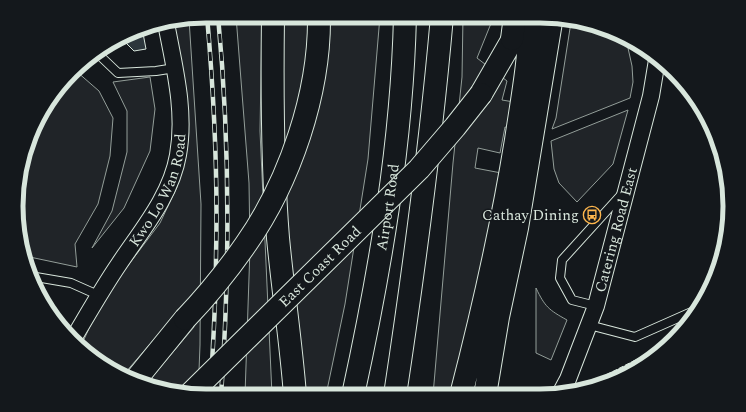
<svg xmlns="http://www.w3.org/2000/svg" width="746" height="412" font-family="Spectral,serif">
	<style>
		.green { fill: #202428; stroke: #939e99 }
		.building { fill: #2c363c; stroke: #d8e6dc }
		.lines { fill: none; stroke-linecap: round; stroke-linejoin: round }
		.service-casing { stroke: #d8e6dc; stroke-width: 10 }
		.minor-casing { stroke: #d8e6dc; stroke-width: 18 }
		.primary-casing { stroke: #d8e6dc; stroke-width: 24 }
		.motorway-casing { stroke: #d8e6dc; stroke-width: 24 }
		.service { stroke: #14181c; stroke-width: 8 }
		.minor { stroke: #14181c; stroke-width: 16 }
		.primary { stroke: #14181c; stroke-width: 22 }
		.motorway { stroke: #14181c; stroke-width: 22 }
		.rail-casing { stroke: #d8e6dc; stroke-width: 4.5 }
		.rail { stroke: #14181c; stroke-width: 3; stroke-dasharray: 9; stroke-linecap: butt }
		.primary-bridge-casing { stroke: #d8e6dc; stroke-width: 24; stroke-linecap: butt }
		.primary-bridge { stroke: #14181c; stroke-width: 22 }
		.fence { stroke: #d8e6dc; stroke-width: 1; stroke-dasharray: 5 2; stroke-linecap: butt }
		.labels { text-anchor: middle; stroke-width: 3; stroke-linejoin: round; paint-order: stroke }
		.street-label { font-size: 15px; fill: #d8e6dc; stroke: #14181c }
		.poi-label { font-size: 15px; fill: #d8e6dc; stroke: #14181c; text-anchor: end }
		.rim { fill: none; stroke: #d8e6dc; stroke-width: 5 }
	</style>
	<rect width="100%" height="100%" fill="#14181c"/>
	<!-- green -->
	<path class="green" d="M236,16H262L260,131L272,395H245L250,248L249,183Z
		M275,16H380L368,159L345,304L326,395H292Z
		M463,16H494L477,58L507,81L502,100L520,103L515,129L505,127L500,153L478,148L475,168L517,176L469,395H433L453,163L462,77Z
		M189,19L201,204L200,345L198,396H194L148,382L194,327L177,313L124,374L111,371L81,346L102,300L160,223L177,187L168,22Z
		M571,22L626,39L632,66L633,82L630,98L552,129L556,118Z
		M76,71L99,91L113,118L110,156L98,204L75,244L77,267L25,256L16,219L22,157L48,101Z
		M150,77L155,109L150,151L124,208L92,248L112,211L127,152V111L113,82Z
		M628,110L613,164L577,202L559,183L554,169L551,141Z
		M536,288C545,307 549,310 567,320L551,360L536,353Z"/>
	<!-- building -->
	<path class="building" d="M142,28L146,49L134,51L122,39Z"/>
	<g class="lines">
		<defs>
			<path id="service" d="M96,52L118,73L156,71L175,68
				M30,276L71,283L98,295
				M596,306L572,300L560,278L562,260L621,195
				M589,325L635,337L696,310"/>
			<g id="minor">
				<path id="s1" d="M73,339C88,314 102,289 119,264C141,231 171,196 178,155C186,111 174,66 166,23"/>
				<path id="s2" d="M560,394L568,379L596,306L651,96L657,60"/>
			</g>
			<path id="primary" d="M273,16C272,90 272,164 278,238C283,291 291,343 295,395
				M481,94L522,23
				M137,378L185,319
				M461,395C483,310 502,226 516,140C522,99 530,58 530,16
				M485,395L498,317L517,228L552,16"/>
			<g id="motorway">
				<path d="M512,39L515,16"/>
				<path id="s3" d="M353,395C380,271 402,144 405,16"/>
				<path d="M395,395C414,269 431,143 442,16"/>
			</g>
		</defs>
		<!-- service casing -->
		<use href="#service" class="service-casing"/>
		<!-- minor casing -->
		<use href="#minor" class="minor-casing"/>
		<!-- primary casing -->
		<use href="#primary" class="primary-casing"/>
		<!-- motorway casing -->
		<use href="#motorway" class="motorway-casing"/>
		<!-- service -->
		<use href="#service" class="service"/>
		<!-- minor -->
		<use href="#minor" class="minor"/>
		<!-- primary -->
		<use href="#primary" class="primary"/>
		<!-- motorway -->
		<use href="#motorway" class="motorway"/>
		<defs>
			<path id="rail" d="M207,16C214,96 218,176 216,256C216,302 213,349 210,396
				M218,16C230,142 230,269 221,396"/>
		</defs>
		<!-- rail casing -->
		<use href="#rail" class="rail-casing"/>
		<!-- rail -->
		<use href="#rail" class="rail"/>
		<defs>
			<g id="primary-bridge">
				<path d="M185,319C207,296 228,270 246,244C290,181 320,93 319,16"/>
				<path id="s4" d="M190,394L419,169L455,127L481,94"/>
			</g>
		</defs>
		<!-- primary-bridge casing -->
		<use href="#primary-bridge" class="primary-bridge-casing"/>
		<!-- primary-bridge -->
		<use href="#primary-bridge" class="primary-bridge"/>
		<!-- fence -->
		<path class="fence" d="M602,380L604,376L663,346"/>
	</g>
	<!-- icons -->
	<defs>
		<symbol id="bus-ring" viewBox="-11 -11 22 22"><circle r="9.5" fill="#14181c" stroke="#ffb74d" stroke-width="1.5"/><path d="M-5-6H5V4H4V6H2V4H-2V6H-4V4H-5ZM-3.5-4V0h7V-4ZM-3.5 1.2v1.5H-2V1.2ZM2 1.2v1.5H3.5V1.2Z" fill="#ffb74d"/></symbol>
	</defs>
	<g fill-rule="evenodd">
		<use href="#bus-ring" x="582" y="205" width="20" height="20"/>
	</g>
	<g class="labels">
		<!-- street labels -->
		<g class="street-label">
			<text dy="5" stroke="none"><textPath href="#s1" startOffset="173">Kwo Lo Wan Road</textPath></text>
			<text dy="5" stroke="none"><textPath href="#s3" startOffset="191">Airport Road</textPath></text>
			<text dy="5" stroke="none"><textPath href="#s2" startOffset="174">Catering Road East</textPath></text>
			<text dy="5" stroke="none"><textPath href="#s4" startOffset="182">East Coast Road</textPath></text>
		</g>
		<!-- poi labels -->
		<g class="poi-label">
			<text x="579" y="220">Cathay Dining</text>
		</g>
	</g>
	<!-- crop -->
	<path d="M0 0H746V412H0ZM206 23H540A183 183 0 0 1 723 206V206A183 183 0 0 1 540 389H206A183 183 0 0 1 23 206V206A183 183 0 0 1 206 23Z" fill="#14181c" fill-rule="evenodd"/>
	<path class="rim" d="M206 23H540A183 183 0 0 1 723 206V206A183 183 0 0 1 540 389H206A183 183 0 0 1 23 206V206A183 183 0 0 1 206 23Z"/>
</svg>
